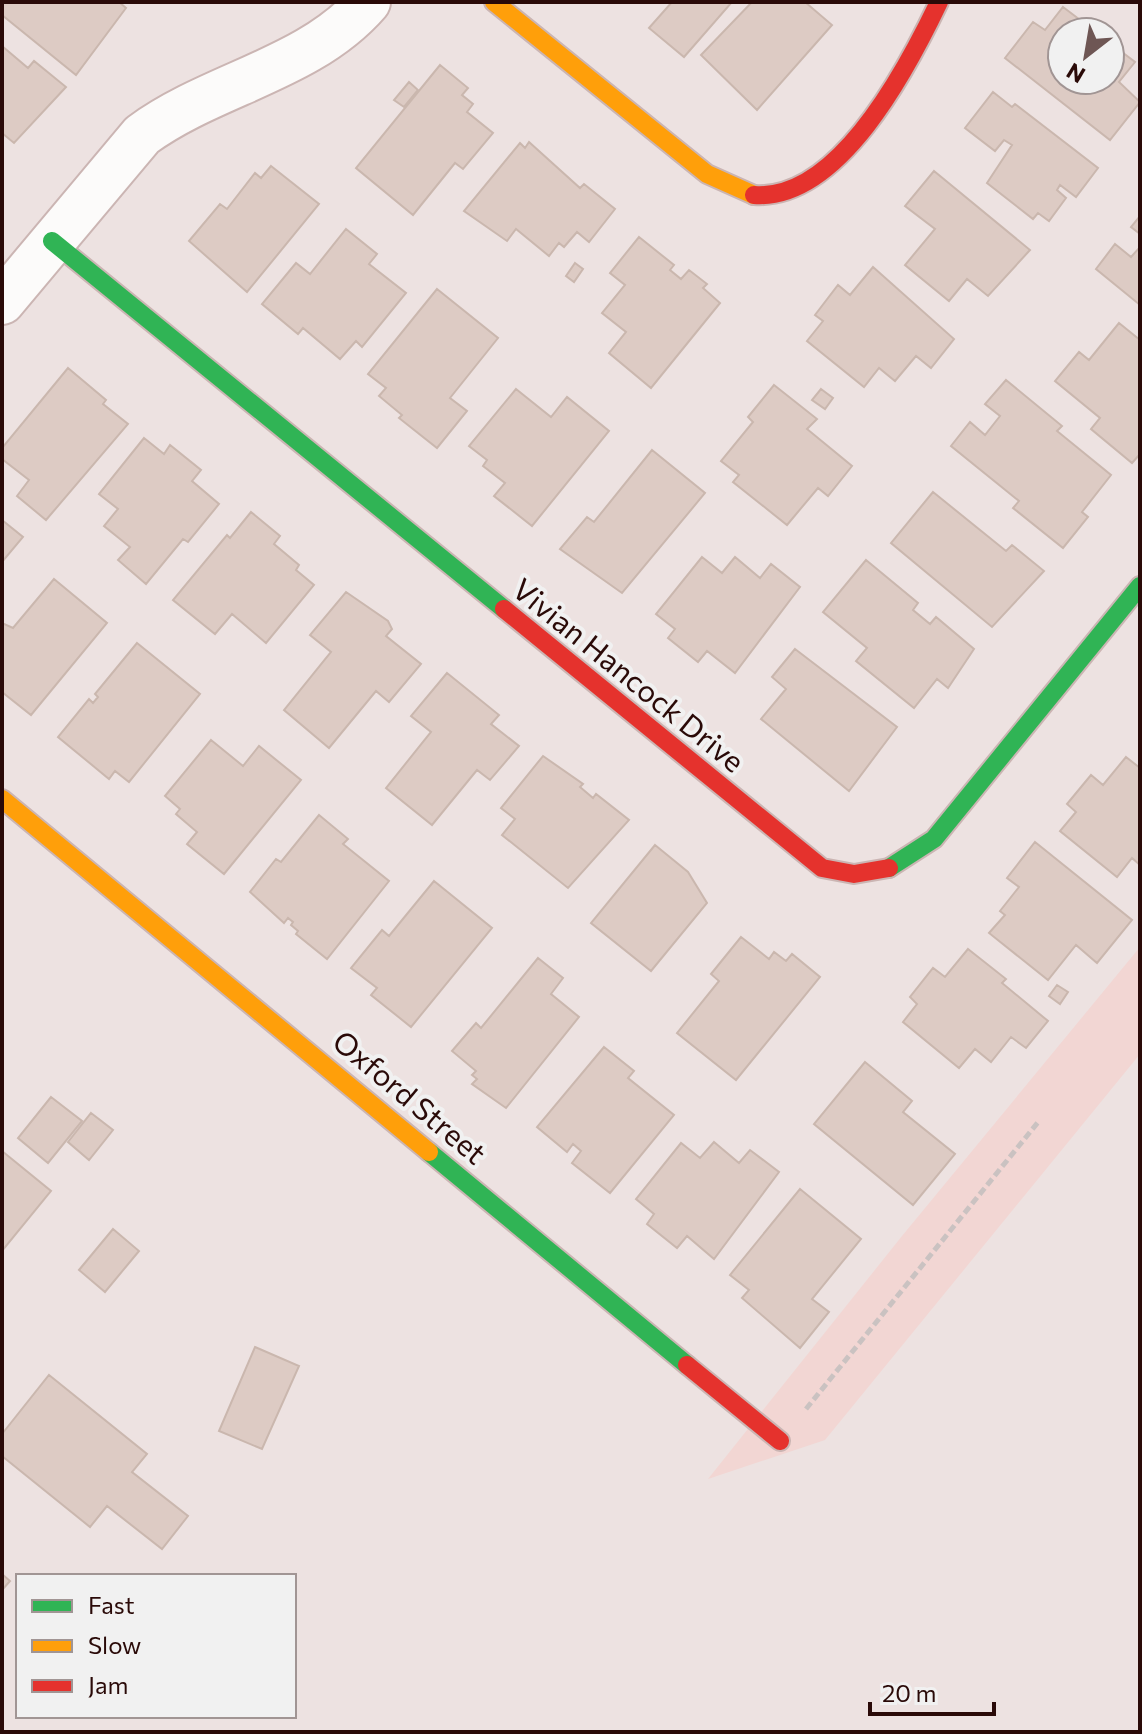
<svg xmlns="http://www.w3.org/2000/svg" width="1142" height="1734" font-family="Commissioner,sans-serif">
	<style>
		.built { fill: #f2d6d3 }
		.building { fill: #ddcbc4; stroke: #cab7ae; stroke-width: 2 }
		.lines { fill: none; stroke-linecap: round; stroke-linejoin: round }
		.street-casing { stroke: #cbb5b3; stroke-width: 48 }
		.fast-casing { stroke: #cbb5b3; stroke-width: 22 }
		.slow-casing { stroke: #cbb5b3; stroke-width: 22 }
		.jam-casing { stroke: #cbb5b3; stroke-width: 22 }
		.path { stroke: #cac2c1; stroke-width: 5; stroke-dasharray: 8 4; stroke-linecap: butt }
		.street { stroke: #fcfbfa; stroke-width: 44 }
		.fast { stroke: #30b455; stroke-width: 18 }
		.slow { stroke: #ff9f0a; stroke-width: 18 }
		.jam { stroke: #e5322d; stroke-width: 18 }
		.labels { text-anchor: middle; stroke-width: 8; stroke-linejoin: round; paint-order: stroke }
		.street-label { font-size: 30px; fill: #2a0a08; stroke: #f1f1f1 }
	</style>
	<rect width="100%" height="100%" fill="#ede2e1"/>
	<!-- built -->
	<path class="built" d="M1140,947V1054L825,1440L708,1479L902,1236Z"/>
	<!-- building -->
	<path class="building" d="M2,2H119L126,8L76,75L2,15Z
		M672,2H732L684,57L649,28Z
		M752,2H805L832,25L757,110L701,55Z
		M1063,7L1096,32H1062V80H1110V43L1135,62L1119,82L1140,102L1110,140L1005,58L1033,22L1045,30Z
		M2,46L28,68L34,61L66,87L14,143L2,133Z
		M440,65L468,88L462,95L473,104L467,112L493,133L463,169L455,163L413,215L356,168Z
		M409,82L418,90L404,107L394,100Z
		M993,92L1012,107L1015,104L1098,168L1076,197L1060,185L1057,190L1066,198L1049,221L1038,213L1033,219L987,183L1012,145L1004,140L995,151L965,128Z
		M529,142L580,188L584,184L615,209L589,242L577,232L564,247L559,243L549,256L516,229L507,241L464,211L520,143L525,148Z
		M271,166L319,204L247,292L189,241L220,204L227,209L255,173L261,178Z
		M934,171L1030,250L988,296L967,279L949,301L905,265L935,229L905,206Z
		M1140,216V234L1131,227Z
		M346,229L377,254L369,264L406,293L362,347L356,341L340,359L303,328L298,334L262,304L296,263L310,274Z
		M639,237L674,265L670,270L681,279L689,270L707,284L703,288L720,303L651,388L609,353L626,332L602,313L625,285L610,273Z
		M1115,244L1131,257L1140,247V305L1096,269Z
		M575,263L583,269L574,282L566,276Z
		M873,267L954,339L931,368L916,356L895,381L879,368L864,387L807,341L823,321L815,315L838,285L850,295Z
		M437,289L498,338L450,398L467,411L437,448L399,418L402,415L379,396L386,388L368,374Z
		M1119,323L1140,340V454L1132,463L1091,429L1100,418L1055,381L1079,352L1089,360Z
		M68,368L106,400L103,404L128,424L46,520L17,496L29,480L2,459V448Z
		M1006,380L1062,426L1057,431L1111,475L1082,512L1088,517L1063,548L1013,508L1019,501L951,446L970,422L985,435L1000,416L985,404Z
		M774,385L817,419L807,429L852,466L828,496L818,488L787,525L733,482L739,475L721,461L753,422L748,417Z
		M516,389L551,417L567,397L609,431L532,526L494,496L505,483L483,466L487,460L469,446Z
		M821,389L833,398L825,409L812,400Z
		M144,438L164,454L170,445L201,470L192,481L219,504L188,542L183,539L146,584L118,560L130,547L104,526L118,509L99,494Z
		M652,450L705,493L622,593L560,549L587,517L594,522Z
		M933,492L1006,551L1012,545L1044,571L992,627L891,543Z
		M251,512L280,536L274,544L299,565L296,570L314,585L266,643L232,614L215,634L173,600L227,535L230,538Z
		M2,520L23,537L2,562Z
		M702,557L722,573L735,557L760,578L771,564L800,587L735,673L707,651L698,662L668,638L675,629L656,614Z
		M866,560L918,603L913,610L930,624L936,617L974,649L948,688L937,679L914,708L856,661L867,648L823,612Z
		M54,579L107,623L31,715L2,692V623L13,628Z
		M346,592L388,621L392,629L386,636L421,664L389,702L376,691L329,748L284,710L331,652L310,635Z
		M137,643L200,694L129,782L115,771L109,779L58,737L89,699L93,703L98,697L95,694Z
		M795,649L897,727L849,791L761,719L786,689L772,677Z
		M447,673L499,715L491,724L519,746L490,780L477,770L432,825L386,788L431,732L411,716Z
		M211,740L243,766L259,746L301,780L224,874L187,844L197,832L176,814L180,809L165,796Z
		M543,756L583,784L580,787L593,798L596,794L629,820L568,888L502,835L515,819L501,808Z
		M1126,757L1140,768V865L1132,858L1117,877L1060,831L1076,812L1067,804L1091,775L1103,785Z
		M319,815L348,839L343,844L389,881L327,959L296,934L298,931L291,925L293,922L288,918L284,923L250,892L276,859L281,862Z
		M1035,842L1132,920L1097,963L1076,945L1048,980L989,933L1005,915L1000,911L1019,887L1007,878Z
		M655,845L688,872L707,903L651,971L591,923Z
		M434,881L492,928L411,1027L371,995L377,988L351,968L382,930L389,936Z
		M741,937L769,959L774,952L786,961L792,954L820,977L736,1080L677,1033L719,981L711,974Z
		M968,949L1006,979L1002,983L1048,1021L1026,1048L1011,1037L991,1062L975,1049L959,1068L903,1022L917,1004L910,997L933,968L945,977Z
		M538,958L563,978L551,994L579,1017L506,1108L472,1084L477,1079L472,1075L476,1071L452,1051L476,1023L481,1028Z
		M1057,985L1068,992L1060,1004L1049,996Z
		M604,1047L634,1071L628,1078L674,1115L610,1193L572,1163L581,1151L573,1144L567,1152L537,1127Z
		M865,1062L912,1101L903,1112L955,1154L913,1205L814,1124Z
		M51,1097L82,1121L48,1163L18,1138Z
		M91,1113L113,1130L89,1160L68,1142Z
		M714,1142L739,1163L750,1150L779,1172L714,1259L687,1236L677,1248L647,1224L654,1214L636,1199L681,1143L700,1158Z
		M2,1151L51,1191L2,1251Z
		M800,1189L861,1239L812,1299L829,1312L800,1348L742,1298L749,1290L730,1275Z
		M113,1229L139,1251L105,1292L79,1270Z
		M255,1347L299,1366L262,1449L219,1431Z
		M49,1375L147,1454L132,1472L188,1516L162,1549L107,1506L90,1527L2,1456V1434Z
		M2,1574L10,1581L2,1590Z"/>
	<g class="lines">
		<defs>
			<path id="street" d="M2,302L142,135C213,83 309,70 368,2"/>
			<path id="fast" d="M52,241L504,609
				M889,868L934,839L1140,586
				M429,1152L687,1365"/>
			<path id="slow" d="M494,2L707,174L754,195
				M2,799L429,1152"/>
			<path id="jam" d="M754,195C839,201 908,67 939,2
				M504,609L822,868L854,874L889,868
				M687,1365L780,1441"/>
		</defs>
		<!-- street casing -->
		<use href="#street" class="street-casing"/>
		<!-- fast casing -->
		<use href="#fast" class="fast-casing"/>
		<!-- slow casing -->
		<use href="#slow" class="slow-casing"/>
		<!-- jam casing -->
		<use href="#jam" class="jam-casing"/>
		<!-- path -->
		<path class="path" d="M806,1409L1039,1121"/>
		<!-- street -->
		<use href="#street" class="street"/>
		<!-- fast -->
		<use href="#fast" class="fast"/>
		<!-- slow -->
		<use href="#slow" class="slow"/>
		<!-- jam -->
		<use href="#jam" class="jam"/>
	</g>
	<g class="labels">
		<!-- street labels -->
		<g class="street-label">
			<text transform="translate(628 676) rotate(39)" y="10">Vivian Hancock Drive</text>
			<text transform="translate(409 1098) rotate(40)" y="10">Oxford Street</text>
		</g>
	</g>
	<!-- border -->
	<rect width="1142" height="1734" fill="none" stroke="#2a0a08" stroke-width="8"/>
	<!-- legend -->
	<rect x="16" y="1574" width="280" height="144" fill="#f1f1f1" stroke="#a19594" stroke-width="2"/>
	<rect x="32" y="1600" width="40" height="12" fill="#30b455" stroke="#a19594" stroke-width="2"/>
	<text x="88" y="1614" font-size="24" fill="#2a0a08">Fast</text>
	<rect x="32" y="1640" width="40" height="12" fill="#ff9f0a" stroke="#a19594" stroke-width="2"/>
	<text x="88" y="1654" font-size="24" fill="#2a0a08">Slow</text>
	<rect x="32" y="1680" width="40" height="12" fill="#e5322d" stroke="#a19594" stroke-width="2"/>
	<text x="88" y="1694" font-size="24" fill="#2a0a08">Jam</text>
	<!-- north arrow -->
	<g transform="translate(1086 56) rotate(211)"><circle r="38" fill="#f1f1f1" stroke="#a19594" stroke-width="2"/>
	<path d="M0-6L14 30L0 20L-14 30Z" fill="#6e5654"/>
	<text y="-12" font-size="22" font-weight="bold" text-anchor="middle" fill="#2a0a08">N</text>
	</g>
	<!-- scale -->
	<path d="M870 1702v12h124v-12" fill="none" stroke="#2a0a08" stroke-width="4"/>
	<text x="882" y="1702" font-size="24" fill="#2a0a08" stroke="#f1f1f1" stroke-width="6" paint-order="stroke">20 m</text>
</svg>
